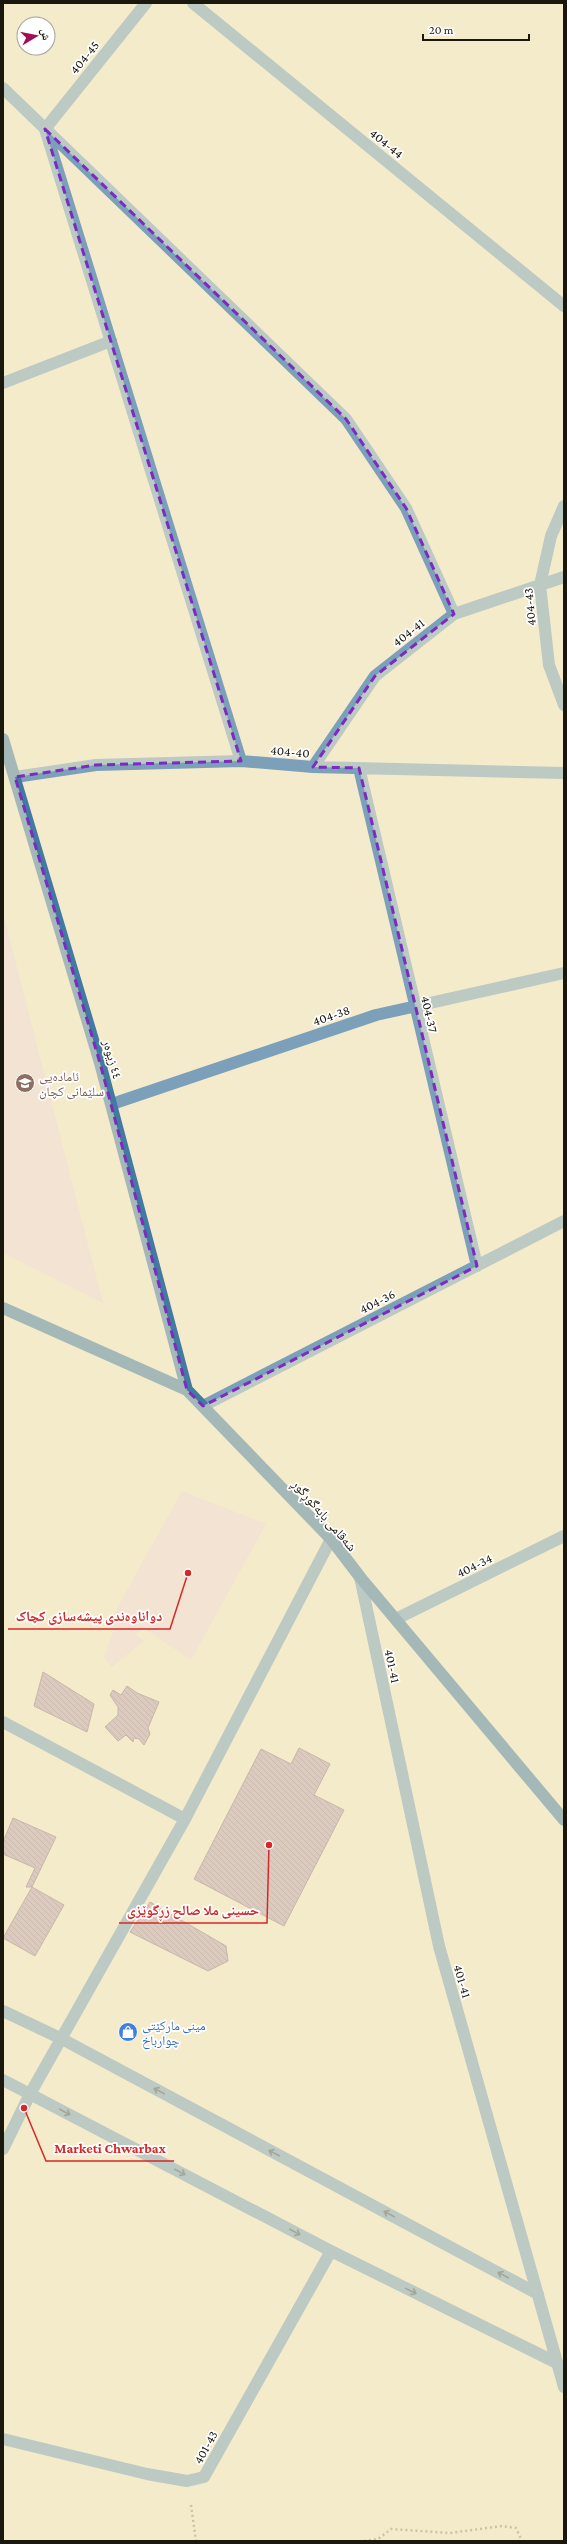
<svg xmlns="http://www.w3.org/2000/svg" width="567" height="2544" font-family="'Crimson Pro','Noto Naskh Arabic',serif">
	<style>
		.education { fill: #f4d9db }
		.building { fill: url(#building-back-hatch); stroke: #947583 }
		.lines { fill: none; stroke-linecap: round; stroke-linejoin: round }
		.path { stroke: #99937c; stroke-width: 2.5; stroke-dasharray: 2 3; stroke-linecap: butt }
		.street { stroke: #7c9fba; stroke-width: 12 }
		.secondary { stroke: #437aa1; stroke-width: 12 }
		.oneway { stroke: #46545a }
		.marked { fill: none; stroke: #7b2cbf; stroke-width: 3; stroke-dasharray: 8 5; stroke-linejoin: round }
		.labels { text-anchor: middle; stroke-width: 3.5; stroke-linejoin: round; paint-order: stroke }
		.street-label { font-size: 13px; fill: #1a170c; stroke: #fff }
		.education-label { font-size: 13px; fill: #785e54; stroke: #fff; text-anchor: start }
		.shop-label { font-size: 13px; fill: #366cbe; stroke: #fff; text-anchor: start }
		.leader { fill: none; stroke: #d62828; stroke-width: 1.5 }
		.callout-dot { fill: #d62828; stroke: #fff; stroke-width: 1.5 }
		.callout-label { font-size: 14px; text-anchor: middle; font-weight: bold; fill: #d62828; stroke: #fff; stroke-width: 3.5; stroke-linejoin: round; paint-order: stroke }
	</style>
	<defs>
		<pattern id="building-back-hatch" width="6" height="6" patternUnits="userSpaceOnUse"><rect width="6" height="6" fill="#c4a3b2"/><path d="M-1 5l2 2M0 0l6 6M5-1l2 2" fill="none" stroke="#9e848f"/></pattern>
	</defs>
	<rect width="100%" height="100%" fill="#f3ebcb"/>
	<!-- education -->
	<path class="education" d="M3,913L103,1303L3,1253Z
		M182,1491L266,1524L191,1660L145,1629L135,1634L144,1641L112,1667L104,1657L114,1630L110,1621Z"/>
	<!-- building -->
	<path class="building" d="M43,1672L94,1704L87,1732L34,1706Z
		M127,1686L137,1693L159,1702L148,1728L150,1734L144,1745L139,1739L134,1738L133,1742L126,1735L118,1741L105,1727L118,1715V1707L110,1695L113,1690L121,1695Z
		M299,1748L330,1764L314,1795L344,1810L284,1926L194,1879L261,1749L291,1764Z
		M13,1818L56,1837L32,1887H26L35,1868L3,1854V1842Z
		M32,1887L64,1905L35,1956L3,1938Z
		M150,1902L226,1946L228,1961L208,1971L130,1932Z"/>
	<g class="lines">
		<!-- path -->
		<path class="path" d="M191,2505L196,2541
			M364,2541L378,2539L391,2529L450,2533L502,2526L516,2528L522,2541"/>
		<!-- street -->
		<path class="street" d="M146,3L45,129L241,761
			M193,3L564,306
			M3,88L346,419L406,508L454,614
			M3,383L111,341
			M564,506L551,536L540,585L549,665L564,705
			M313,767L375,676L454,614L564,577
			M359,768L477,1266
			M15,777L96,765L241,761L313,767L564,773
			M112,1104L376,1015L564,973
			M203,1406L564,1221
			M360,1577L439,1946L564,2387
			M396,1619L564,1536
			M3,1722L185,1819
			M3,2011L62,2039L538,2294
			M3,2080L331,2251L557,2363
			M3,2149L30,2094L185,1819L331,1539
			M3,2439L147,2474L187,2481L204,2477L331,2251"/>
		<!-- secondary -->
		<path class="secondary" d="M3,739L100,1063L187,1390
			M3,1308L187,1390L331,1539L360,1577L564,1820"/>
	</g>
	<!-- one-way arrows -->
	<defs><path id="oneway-shaft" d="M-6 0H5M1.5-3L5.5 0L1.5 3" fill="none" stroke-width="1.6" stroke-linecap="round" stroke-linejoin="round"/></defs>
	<g class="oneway">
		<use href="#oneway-shaft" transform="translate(159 2091) rotate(-152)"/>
		<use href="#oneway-shaft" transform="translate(65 2112) rotate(28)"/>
		<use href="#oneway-shaft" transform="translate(274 2153) rotate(-152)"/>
		<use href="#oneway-shaft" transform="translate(180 2172) rotate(28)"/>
		<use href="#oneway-shaft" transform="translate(389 2214) rotate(-152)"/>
		<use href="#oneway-shaft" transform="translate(295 2232) rotate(28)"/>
		<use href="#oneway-shaft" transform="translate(503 2275) rotate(-152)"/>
		<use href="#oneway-shaft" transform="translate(411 2291) rotate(26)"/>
	</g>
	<!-- marked area -->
	<path d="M0 0H567V2544H0ZM45,129L346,419L406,508L454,614L375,676L313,767L359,768L477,1266L203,1406L187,1390L100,1063L15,777L96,765L241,761Z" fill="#f3ebcb" fill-opacity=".55" fill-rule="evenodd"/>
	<path class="marked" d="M45,129L346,419L406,508L454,614L375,676L313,767L359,768L477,1266L203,1406L187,1390L100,1063L15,777L96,765L241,761Z"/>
	<!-- icons -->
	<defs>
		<symbol id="school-disc" viewBox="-11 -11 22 22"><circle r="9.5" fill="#8d6e63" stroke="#fff"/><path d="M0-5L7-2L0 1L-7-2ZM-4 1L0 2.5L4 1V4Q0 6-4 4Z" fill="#fff"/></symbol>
		<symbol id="shop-disc" viewBox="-11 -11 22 22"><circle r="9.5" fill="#3f7fe0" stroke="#fff"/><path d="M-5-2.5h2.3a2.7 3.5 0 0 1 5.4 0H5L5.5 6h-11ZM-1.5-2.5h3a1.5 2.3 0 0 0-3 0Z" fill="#fff"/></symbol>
	</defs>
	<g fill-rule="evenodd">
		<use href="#school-disc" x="14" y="1072" width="22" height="22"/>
		<use href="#shop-disc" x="117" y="2021" width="22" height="22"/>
	</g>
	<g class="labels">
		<!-- street labels -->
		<g class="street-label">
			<text transform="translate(84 57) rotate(-51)" y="5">404-45</text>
			<text transform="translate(387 143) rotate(39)" y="5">404-44</text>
			<text transform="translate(529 607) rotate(-95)" y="5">404-43</text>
			<text transform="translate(408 632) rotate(-38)" y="5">404-41</text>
			<text transform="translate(290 751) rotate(5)" y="5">404-40</text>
			<text transform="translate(430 1014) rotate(77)" y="5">404-37</text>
			<text transform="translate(331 1015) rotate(-19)" y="5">404-38</text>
			<text transform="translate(113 1059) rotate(74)" y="5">٤٤ زیوەر</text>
			<text transform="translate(377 1301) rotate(-27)" y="5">404-36</text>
			<text transform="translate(325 1515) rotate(49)" y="5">شەقامی بابەگوڕگوڕ</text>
			<text transform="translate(474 1565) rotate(-26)" y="5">404-34</text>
			<text transform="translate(393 1666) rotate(78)" y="5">401-41</text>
			<text transform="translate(463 1981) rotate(74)" y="5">401-41</text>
			<text transform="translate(205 2447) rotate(-61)" y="5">401-43</text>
		</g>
		<!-- education labels -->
		<g class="education-label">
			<text x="39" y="1081">ئامادەیی<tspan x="39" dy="15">سلێمانی کچان</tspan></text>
		</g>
		<!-- shop labels -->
		<g class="shop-label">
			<text x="142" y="2030">مینی مارکێتی<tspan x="142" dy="15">چوارباخ</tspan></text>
		</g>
	</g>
	<!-- callouts -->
	<path class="leader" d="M188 1573L170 1629H8M269 1845L267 1923H119M24 2108L46 2161H174"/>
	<g class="callout-dot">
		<circle cx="188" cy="1573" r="4"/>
		<circle cx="269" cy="1845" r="4"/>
		<circle cx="24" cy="2108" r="4"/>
	</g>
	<g class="callout-label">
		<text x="89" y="1621">دواناوەندی پیشەسازی کچاک</text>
		<text x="193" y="1915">حسینی ملا صالح زڕگوێزی</text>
		<text x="110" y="2153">Marketi Chwarbax</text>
	</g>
	<!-- border -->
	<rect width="567" height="2544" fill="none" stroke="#1a170c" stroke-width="8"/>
	<!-- north arrow -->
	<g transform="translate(36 36) rotate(80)"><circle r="19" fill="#ffffff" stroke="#a3a29e"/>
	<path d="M0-3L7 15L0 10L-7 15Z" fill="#9f0f58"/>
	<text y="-6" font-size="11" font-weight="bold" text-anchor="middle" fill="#1a170c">ش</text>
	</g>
	<!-- scale -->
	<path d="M423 34v6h106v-6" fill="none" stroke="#1a170c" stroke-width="2"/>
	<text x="429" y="34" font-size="12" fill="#1a170c" stroke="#ffffff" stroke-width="3" paint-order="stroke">20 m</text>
</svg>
